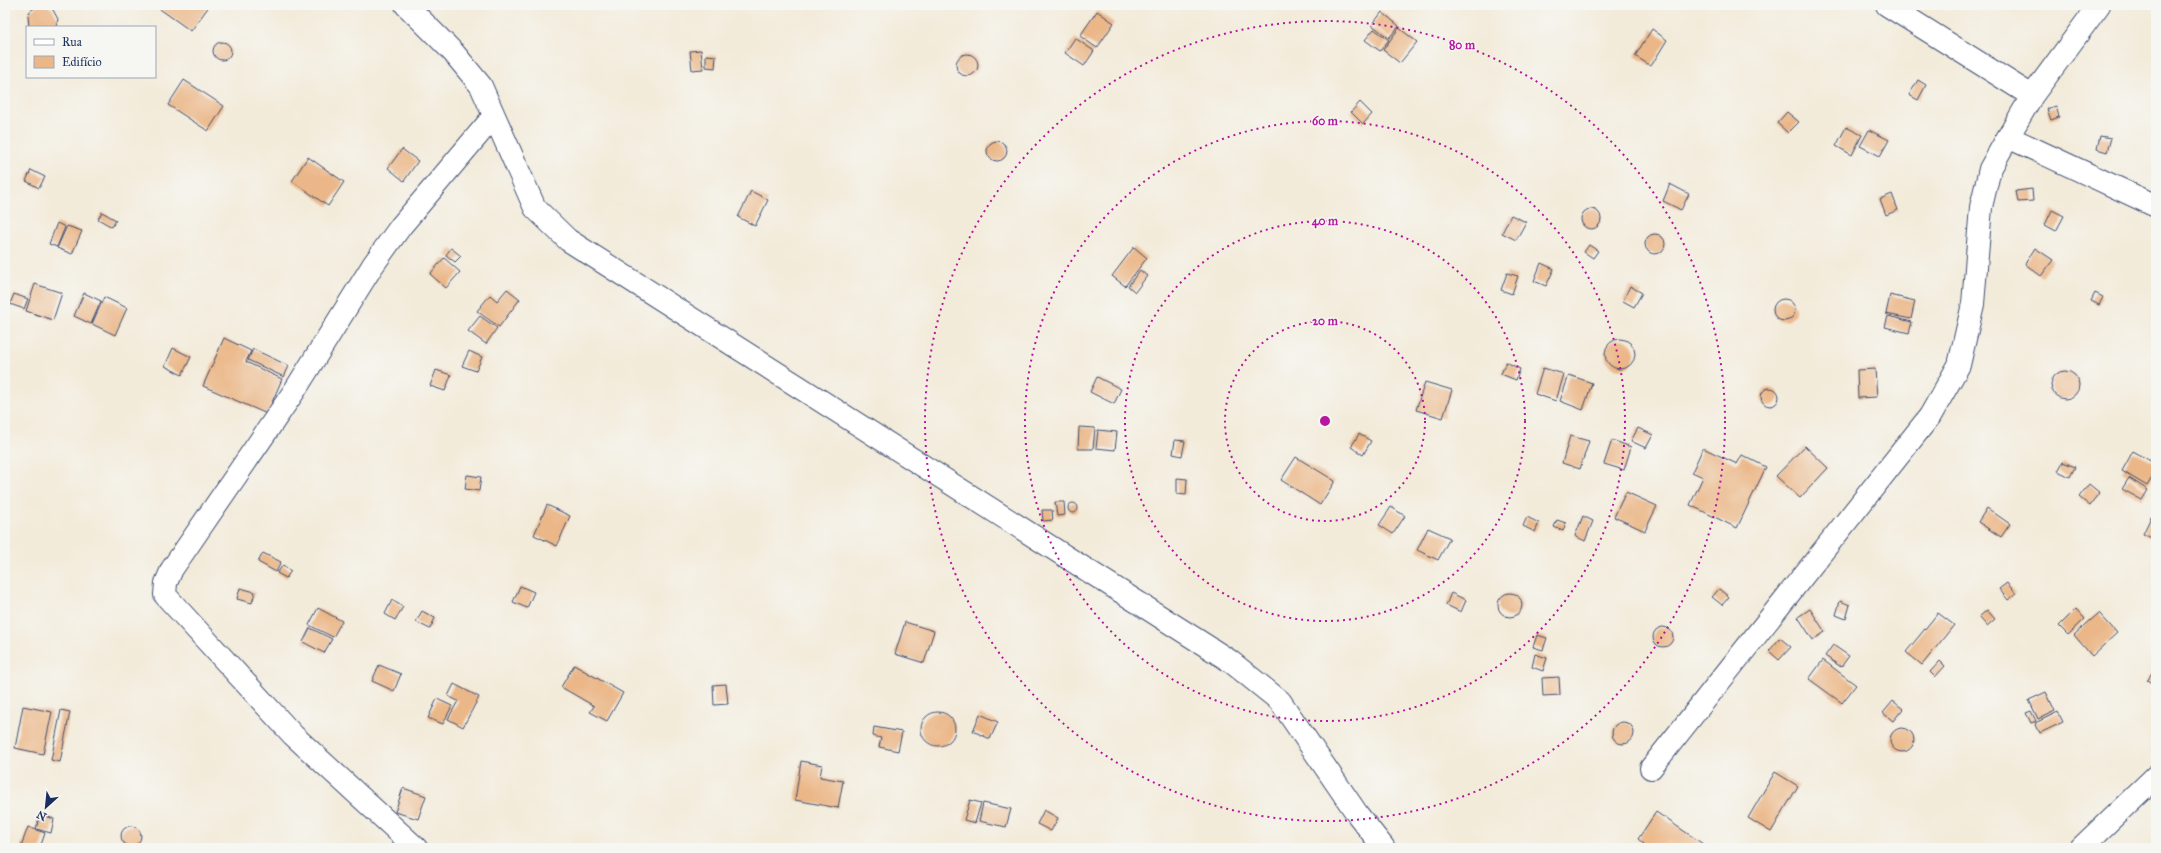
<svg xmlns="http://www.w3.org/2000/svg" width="2161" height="853" font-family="'IM FELL Great Primer',serif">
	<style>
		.building { fill: #ebb788 }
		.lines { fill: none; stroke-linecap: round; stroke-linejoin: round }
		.minor-casing { stroke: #3b4b71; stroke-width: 24 }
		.minor { stroke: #fff; stroke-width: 22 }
		.ring { fill: none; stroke: #b5179e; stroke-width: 2; stroke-dasharray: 2 4 }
		.centre { fill: #b5179e; stroke: #f6f6f2; stroke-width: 2 }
		.ring-label { font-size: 12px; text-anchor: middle; font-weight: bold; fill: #b5179e; stroke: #f6f6f2; stroke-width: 3; stroke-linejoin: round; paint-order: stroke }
	</style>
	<rect width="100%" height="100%" fill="#f6f6f2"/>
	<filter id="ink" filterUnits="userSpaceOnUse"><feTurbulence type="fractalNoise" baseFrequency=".025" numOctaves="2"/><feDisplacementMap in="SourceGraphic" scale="8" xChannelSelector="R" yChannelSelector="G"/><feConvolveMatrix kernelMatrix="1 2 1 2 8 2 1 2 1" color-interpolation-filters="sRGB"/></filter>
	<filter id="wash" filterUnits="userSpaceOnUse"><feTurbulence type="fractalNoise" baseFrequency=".012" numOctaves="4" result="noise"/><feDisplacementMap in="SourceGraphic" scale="16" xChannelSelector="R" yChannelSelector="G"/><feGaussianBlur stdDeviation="0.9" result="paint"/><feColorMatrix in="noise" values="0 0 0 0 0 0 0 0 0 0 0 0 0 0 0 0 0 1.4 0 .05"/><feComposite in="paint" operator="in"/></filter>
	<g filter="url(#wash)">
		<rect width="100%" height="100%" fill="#f3ebda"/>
		<g id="blocks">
			<!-- building -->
			<path class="building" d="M39,5L49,6L53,10L58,19L56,27H29L28,15L30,11Z
				M154,5H210L191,31Z
				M1097,11L1114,23L1097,48L1080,36Z
				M1382,12L1399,26L1389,38L1372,25Z
				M1399,28L1417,42L1400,63L1383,50Z
				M1374,29L1389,40L1380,51L1365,40Z
				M1652,29L1667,40L1651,66L1635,56Z
				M1075,38L1094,51L1084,66L1065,53Z
				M213 51a9 9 0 1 1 18 0a9 9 0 1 1-18 0Z
				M701,50L703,69L692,70L690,51Z
				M956 65a11 11 0 1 1 22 0a11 11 0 1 1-22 0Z
				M706,55L716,56L715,68L706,67Z
				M184,80L224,106L208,131L168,105Z
				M1918,80L1926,85L1918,100L1909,95Z
				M1360,102L1372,114L1363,124L1351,112Z
				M2056,106L2059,117L2051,120L2047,109Z
				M1787,112L1799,122L1788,133L1777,123Z
				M1846,127L1862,135L1852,155L1836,146Z
				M1869,130L1889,140L1880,156L1860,146Z
				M2100,136L2111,138L2107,152L2097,149Z
				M987 151a10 10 0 1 1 20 0a10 10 0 1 1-20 0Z
				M402,149L418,161L404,181L388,168Z
				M308,157L344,182L328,206L292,181Z
				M31,170L45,177L39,188L26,181Z
				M1670,184L1689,194L1681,210L1663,201Z
				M2032,189L2033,201L2018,202L2016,191Z
				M751,191L768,200L755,226L738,217Z
				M1892,194L1898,210L1886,215L1880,199Z
				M1581 219a10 10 0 1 1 20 0a10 10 0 1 1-20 0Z
				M2052,210L2064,216L2056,231L2045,225Z
				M102,212L116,220L112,227L98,219Z
				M1511,215L1526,222L1516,240L1502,233Z
				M57,223L65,227L57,247L49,244Z
				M67,226L82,231L72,254L57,248Z
				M1645 244a10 10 0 1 1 20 0a10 10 0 1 1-20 0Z
				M1589,245L1598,251L1593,258L1584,252Z
				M1134,247L1147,258L1125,286L1112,276Z
				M451,248L461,256L455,262L446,255Z
				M2035,248L2053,260L2041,276L2025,264Z
				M444,258L460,272L446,288L430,274Z
				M1541,263L1554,269L1546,286L1534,281Z
				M1140,270L1147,276L1135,292L1128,286Z
				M1507,273L1518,276L1512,294L1501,290Z
				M35,284L62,293L53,320L26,311Z
				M1630,286L1642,293L1634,307L1623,301Z
				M507,289L520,299L499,327L477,311L490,295L497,301Z
				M84,293L101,301L91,324L74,316Z
				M2095,293L2103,297L2099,305L2091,301Z
				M14,294L28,299L24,309L10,304Z
				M1890,295L1915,301L1911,319L1886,314Z
				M104,297L127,308L115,335L92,324Z
				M1773 310a11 11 0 1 1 22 0a11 11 0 1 1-22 0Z
				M480,316L497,328L486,344L468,331Z
				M1888,316L1912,322L1909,333L1885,327Z
				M224,338L251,351L246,362L282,379L267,414L203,386Z
				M1605 354a15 15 0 1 1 30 0a15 15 0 1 1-30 0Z
				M173,348L191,357L182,375L165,366Z
				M253,349L289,366L284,377L248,360Z
				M469,351L482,357L476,371L462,366Z
				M1506,362L1520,369L1516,380L1501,374Z
				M1543,368L1564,374L1556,401L1535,394Z
				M1875,369L1877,397L1858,398L1857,370Z
				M436,370L451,375L445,391L430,386Z
				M2051 385a14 14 0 1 1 28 0a14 14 0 1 1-28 0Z
				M1569,375L1592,383L1583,410L1560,401Z
				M1097,377L1121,389L1114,404L1090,392Z
				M1425,382L1452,390L1443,418L1416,410Z
				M1761 397a9 9 0 1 1 18 0a9 9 0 1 1-18 0Z
				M1079,427L1095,428L1093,449H1078Z
				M1638,428L1653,435L1646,448L1631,441Z
				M1098,430L1117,432L1115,450L1096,448Z
				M1359,434L1371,441L1363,455L1351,447Z
				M1570,436L1589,441L1580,469L1562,463Z
				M1175,440L1185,441L1182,456L1173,454Z
				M1612,440L1631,447L1624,470L1604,464Z
				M1805,446L1828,468L1800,498L1776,476Z
				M1703,448L1737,464L1742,455L1766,467L1737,528L1690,505L1703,477L1692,472Z
				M2133,451L2156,464V471L2147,486L2122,471Z
				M1296,457L1335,481L1320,505L1281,480Z
				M2063,462L2075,467L2070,477L2058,471Z
				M467,475L481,477L479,491L465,489Z
				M1177,478L1187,479L1186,495L1177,494Z
				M2129,478L2148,490L2142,500L2122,489Z
				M2089,484L2100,493L2090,506L2079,497Z
				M1626,492L1657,506L1645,531L1614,517Z
				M1055,502H1064L1065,515L1057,516Z
				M1068 508a5 5 0 1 1 10 0a5 5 0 1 1-10 0Z
				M547,505L570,516L557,546L534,535Z
				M1391,507L1405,516L1393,534L1379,525Z
				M1987,508L2010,524L2001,537L1978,522Z
				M1042,510H1052L1053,520L1043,521Z
				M1583,516L1593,521L1585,541L1575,536Z
				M1527,517L1539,523L1535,532L1523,526Z
				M2151,517L2156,519V540L2143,534Z
				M1557,520L1566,523L1563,531L1554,527Z
				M1428,528L1450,538L1438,560L1417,550Z
				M263,553L281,562L276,572L258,562Z
				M283,565L291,571L286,578L277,573Z
				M2007,583L2016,594L2008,600L1999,589Z
				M520,586L534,592L527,608L513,602Z
				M240,588L255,592L252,603L237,599Z
				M1719,589L1729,597L1722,605L1712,597Z
				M1498 605a12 12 0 1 1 24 0a12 12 0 1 1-24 0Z
				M1451,593L1466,600L1461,612L1446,605Z
				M392,600L403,607L395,620L385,614Z
				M1840,601L1850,605L1846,619L1836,615Z
				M318,608L342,621L333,637L309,625Z
				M1810,609L1825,632L1813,640L1798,617Z
				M2076,609L2085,619L2068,635L2059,626Z
				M1987,610L1995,619L1987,626L1979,617Z
				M422,611L435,618L430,629L416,622Z
				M1938,613L1954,625L1922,665L1906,652Z
				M2099,613L2117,633L2092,656L2074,635Z
				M905,622L934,631L924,663L895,654Z
				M1653 637a10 10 0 1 1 20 0a10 10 0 1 1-20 0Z
				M310,628L332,639L324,653L303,642Z
				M1537,635L1547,638L1543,650L1533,647Z
				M1780,638L1791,647L1779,660L1769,651Z
				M1833,645L1849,656L1841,667L1825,656Z
				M1535,654L1547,658L1543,671L1532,667Z
				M1823,660L1856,685L1842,703L1809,679Z
				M1940,661L1945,666L1935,677L1930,672Z
				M379,665L401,674L394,691L372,681Z
				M574,665L623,693L607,721L590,712L594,706L561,687Z
				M2156,667V686L2147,680Z
				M1559,677L1560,695L1543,696L1542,678Z
				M454,684L479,697L463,727L448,719L458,701L448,696Z
				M726,684L728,704L714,705L713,685Z
				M2046,692L2055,711L2038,719L2029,700Z
				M437,699L452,706L443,724L428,718Z
				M1893,701L1903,709L1893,721L1883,713Z
				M23,706L52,712L43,754L15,748Z
				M61,710L70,712L60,762L51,760Z
				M2031,711L2036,721L2031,723L2026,713Z
				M2058,712L2063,722L2040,733L2035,723Z
				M921 729a17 17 0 1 1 34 0a17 17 0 1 1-34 0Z
				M980,714L998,722L990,739L973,731Z
				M1612 733a11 11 0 1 1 22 0a11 11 0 1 1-22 0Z
				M874,727L902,732L898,751L879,747L881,738L873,736Z
				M1890 740a12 12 0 1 1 24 0a12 12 0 1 1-24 0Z
				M801,761L822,765L820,777L843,781L838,808L795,800Z
				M1775,772L1798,786L1771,832L1748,818Z
				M403,788L426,796L418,819L395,812Z
				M970,800L981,803L975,823L964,820Z
				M983,803L1011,809L1006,827L979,821Z
				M1044,810L1058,818L1051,831L1037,824Z
				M1656,812L1703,844L1701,848H1641L1644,844L1638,839Z
				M40,814L54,819L51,833L36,829Z
				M121 836a10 10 0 1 1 20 0a10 10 0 1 1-20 0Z
				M28,827L45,833L40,848H28L21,846Z"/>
		</g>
	</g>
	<g filter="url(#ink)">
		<use href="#blocks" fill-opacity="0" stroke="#3b4b71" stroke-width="1"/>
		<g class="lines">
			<defs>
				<path id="minor" d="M406,5L453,52L481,86L535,208L568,240L1230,661L1280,701L1358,815L1384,848
					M1887,5L2032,96L2008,137L2156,206
					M2032,96L2099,5
					M1651,768L1930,416L1959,365L1973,304L1981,207L1990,169L2008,137
					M416,848L293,735L165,595L166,583L172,569L295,390L373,265L401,226L494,116
					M2081,848L2156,776"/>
			</defs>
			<!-- minor casing -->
			<use href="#minor" class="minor-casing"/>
			<!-- minor -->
			<use href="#minor" class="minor"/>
		</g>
	</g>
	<!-- distance rings -->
	<g class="ring">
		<circle cx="1325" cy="421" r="100"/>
		<circle cx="1325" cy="421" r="200"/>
		<circle cx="1325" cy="421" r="300"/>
		<circle cx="1325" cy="421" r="400"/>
	</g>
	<circle cx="1325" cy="421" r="6" class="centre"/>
	<g class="ring-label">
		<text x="1462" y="49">80 m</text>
		<text x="1325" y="125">60 m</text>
		<text x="1325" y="225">40 m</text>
		<text x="1325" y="325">20 m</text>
	</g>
	<!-- margin -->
	<rect width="2161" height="853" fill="none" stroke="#f6f6f2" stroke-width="20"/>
	<!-- legend -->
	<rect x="26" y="26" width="130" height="52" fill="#f6f6f2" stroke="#9ea6b7"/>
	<rect x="34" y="39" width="20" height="6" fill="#ffffff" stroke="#9ea6b7"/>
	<text x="62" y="46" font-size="12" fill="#1b2f5e">Rua</text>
	<rect x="34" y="56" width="20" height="12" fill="#ebb788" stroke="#9ea6b7"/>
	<text x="62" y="66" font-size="12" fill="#1b2f5e">Edifício</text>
	<!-- north arrow -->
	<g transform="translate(46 807) rotate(207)" stroke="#f6f6f2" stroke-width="3" paint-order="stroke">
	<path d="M0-3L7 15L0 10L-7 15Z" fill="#1b2f5e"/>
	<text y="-6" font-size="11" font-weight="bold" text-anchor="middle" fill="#1b2f5e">N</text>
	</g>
</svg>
